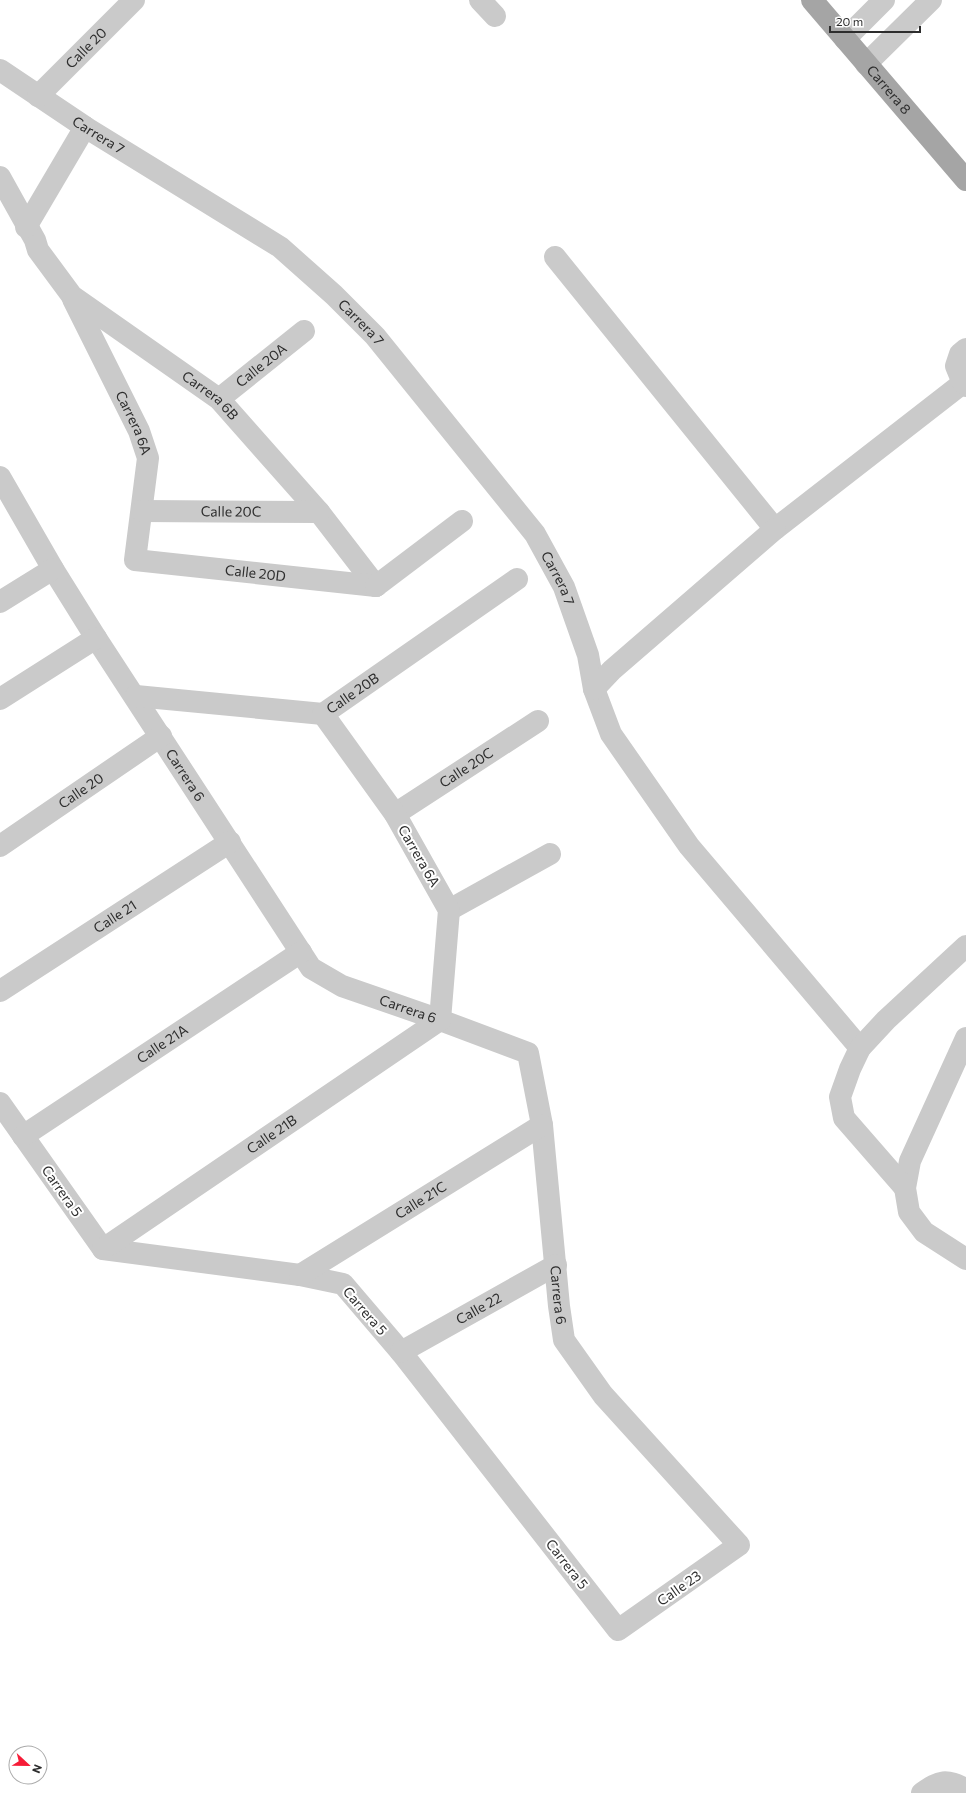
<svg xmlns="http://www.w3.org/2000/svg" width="966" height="1793" font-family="Commissioner,sans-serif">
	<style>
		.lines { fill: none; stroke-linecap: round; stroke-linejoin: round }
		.minor { stroke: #cacaca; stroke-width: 22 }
		.major { stroke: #a5a5a5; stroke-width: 22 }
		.labels { text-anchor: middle; stroke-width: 4; stroke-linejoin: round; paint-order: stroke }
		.street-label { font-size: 14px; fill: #2d2d2d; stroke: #fff }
	</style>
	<rect width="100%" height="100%" fill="#fff"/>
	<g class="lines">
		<!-- minor -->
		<g class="minor">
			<path d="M480,0L495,16"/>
			<path d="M845,39L884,0"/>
			<path d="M866,64L931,0"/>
			<path id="s1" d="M0,70L85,127L280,247L334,295L375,336L535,534L564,587L588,655L594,689L611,734L689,846L860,1048"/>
			<path id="s2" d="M38,96L134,0"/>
			<path id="s3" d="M0,177L35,240L38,250L72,296L219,399L319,512L376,586"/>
			<path d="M26,227L85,127"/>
			<path d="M555,257L775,529L963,383L966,386"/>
			<path id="s4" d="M73,299L139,431L148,458L135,560L376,586"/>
			<path d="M963,383L956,366L960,354L966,349"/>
			<path id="s5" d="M219,399L304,331"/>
			<path id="s6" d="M0,477L53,569L96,638L311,968L342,986L440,1020L528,1053L542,1125L559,1306L564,1340L603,1395L739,1545L618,1630L401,1352L343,1284L300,1275L103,1249L0,1103"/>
			<path id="s7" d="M142,511L319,512"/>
			<path d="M376,586L462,521"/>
			<path d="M0,602L53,569"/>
			<path d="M594,689L612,670L775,529"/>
			<path id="s8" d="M136,696L323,714L517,579"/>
			<path d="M0,699L96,638"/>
			<path id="s9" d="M395,814L538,721"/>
			<path id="s10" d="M0,846L161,736"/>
			<path d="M449,910L550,854"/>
			<path id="s11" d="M0,991L230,842"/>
			<path d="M966,1038L910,1161L905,1188L909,1212L924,1232L966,1259"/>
			<path id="s12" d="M23,1136L301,952"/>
			<path d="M905,1188L844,1118L840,1097L850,1069L860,1048L886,1020L966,946"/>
			<path id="s13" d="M103,1249L440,1020L449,910L395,814L323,714"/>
			<path id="s14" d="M300,1275L542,1125"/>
			<path id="s15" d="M401,1352L556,1265"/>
			<path d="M922,1793C941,1780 945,1779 966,1789"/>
		</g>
		<!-- major -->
		<path class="major" id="s16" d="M812,0L966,180"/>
	</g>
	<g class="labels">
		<!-- street labels -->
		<g class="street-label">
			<text dy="5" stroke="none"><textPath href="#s2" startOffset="68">Calle 20</textPath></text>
			<text dy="5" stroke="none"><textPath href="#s16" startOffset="118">Carrera 8</textPath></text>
			<text dy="5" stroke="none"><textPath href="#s1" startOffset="118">Carrera 7</textPath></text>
			<text dy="5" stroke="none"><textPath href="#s1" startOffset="442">Carrera 7</textPath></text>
			<text dy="5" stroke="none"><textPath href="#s5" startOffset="54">Calle 20A</textPath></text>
			<text dy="5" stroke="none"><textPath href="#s3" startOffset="310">Carrera 6B</textPath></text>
			<text dy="5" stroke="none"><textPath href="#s4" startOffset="138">Carrera 6A</textPath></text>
			<text dy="5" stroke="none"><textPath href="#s7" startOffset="89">Calle 20C</textPath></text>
			<text dy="5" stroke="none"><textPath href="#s4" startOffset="400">Calle 20D</textPath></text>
			<text dy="5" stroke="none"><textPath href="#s1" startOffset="766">Carrera 7</textPath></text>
			<text dy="5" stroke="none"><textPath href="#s8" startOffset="224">Calle 20B</textPath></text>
			<text dy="5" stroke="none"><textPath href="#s9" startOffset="85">Calle 20C</textPath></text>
			<text dy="5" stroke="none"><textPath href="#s6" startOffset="351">Carrera 6</textPath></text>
			<text dy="5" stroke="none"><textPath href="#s10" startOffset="98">Calle 20</textPath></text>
			<text transform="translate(419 856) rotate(60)" y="5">Carrera 6A</text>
			<text dy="5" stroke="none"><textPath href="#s11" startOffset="137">Calle 21</textPath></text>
			<text dy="5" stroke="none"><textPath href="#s6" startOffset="687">Carrera 6</textPath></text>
			<text dy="5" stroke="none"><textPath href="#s12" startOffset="167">Calle 21A</textPath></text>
			<text dy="5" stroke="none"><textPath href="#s13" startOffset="204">Calle 21B</textPath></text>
			<text transform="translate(62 1191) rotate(55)" y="5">Carrera 5</text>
			<text dy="5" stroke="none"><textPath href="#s14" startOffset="142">Calle 21C</textPath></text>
			<text dy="5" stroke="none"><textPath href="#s6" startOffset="1059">Carrera 6</textPath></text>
			<text dy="5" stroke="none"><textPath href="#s15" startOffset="89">Calle 22</textPath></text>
			<text transform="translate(365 1311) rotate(49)" y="5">Carrera 5</text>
			<text transform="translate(567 1564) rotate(52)" y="5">Carrera 5</text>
			<text transform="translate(679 1588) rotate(-35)" y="5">Calle 23</text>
		</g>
	</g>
	<!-- north arrow -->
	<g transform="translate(28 1765) rotate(112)"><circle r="19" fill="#ffffff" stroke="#ababab"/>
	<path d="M0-3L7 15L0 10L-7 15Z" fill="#f61c37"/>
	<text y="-6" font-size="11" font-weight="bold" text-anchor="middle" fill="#2d2d2d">N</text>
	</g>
	<!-- scale -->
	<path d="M830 26v6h90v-6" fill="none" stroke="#2d2d2d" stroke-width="2"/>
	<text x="836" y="26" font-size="12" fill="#2d2d2d" stroke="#ffffff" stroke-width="3" paint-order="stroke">20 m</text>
</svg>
